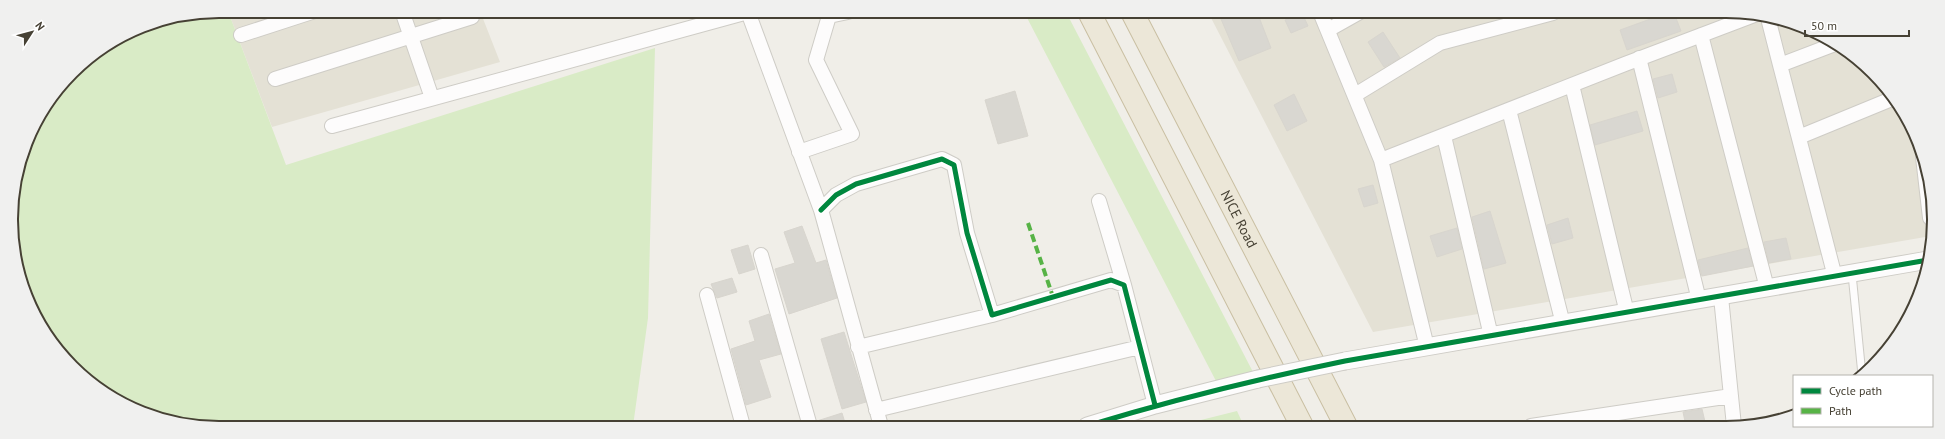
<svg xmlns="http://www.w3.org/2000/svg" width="1945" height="439" font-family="'PT Sans',sans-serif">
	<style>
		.residential { fill: #e4e1d5 }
		.green { fill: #d9ebc6 }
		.building { fill: #d9d7d1; stroke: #d8d5ce }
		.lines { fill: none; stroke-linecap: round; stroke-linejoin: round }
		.service-casing { stroke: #ceccc6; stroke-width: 9 }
		.minor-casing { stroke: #ceccc6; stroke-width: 16 }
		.tertiary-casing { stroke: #ceccc6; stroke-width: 19 }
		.motorway-casing { stroke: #c9bfa2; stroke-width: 24 }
		.service { stroke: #fdfcfc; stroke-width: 7 }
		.minor { stroke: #fdfcfc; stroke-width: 14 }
		.tertiary { stroke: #fdfcfc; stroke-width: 17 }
		.motorway { stroke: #ece7d8; stroke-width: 22 }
		.tertiary-bridge-casing { stroke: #ceccc6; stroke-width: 19; stroke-linecap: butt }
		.tertiary-bridge { stroke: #fdfcfc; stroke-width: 17 }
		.quiet { stroke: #57b346; stroke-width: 4; stroke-dasharray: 8 4; stroke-linecap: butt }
		.cycleway-casing { stroke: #fff; stroke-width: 8 }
		.cycleway { stroke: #00873e; stroke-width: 5 }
		.labels { text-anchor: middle; stroke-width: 4; stroke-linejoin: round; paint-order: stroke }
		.street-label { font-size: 14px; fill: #464134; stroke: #fff }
		.rim { fill: none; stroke: #464134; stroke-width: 2 }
	</style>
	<rect width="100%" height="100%" fill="#f0eee8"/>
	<!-- residential -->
	<path class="residential" d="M228,11H480L500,62L272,127Z
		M1208,12L1753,13L1830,39L1891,93L1927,166L1931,236L1373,332Z"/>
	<!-- green -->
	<path class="green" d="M219,11H228L286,165L655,48L648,318L633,426H192L115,400L54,347L18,274L11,206L33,127L82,63L140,27Z
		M1024,12H1066L1253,372L1216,381Z
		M1237,411L1244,426H1181V425Z"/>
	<!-- building -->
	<path class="building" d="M1218,12H1257L1271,48L1239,61Z
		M1302,13L1308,26L1291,33L1285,20Z
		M1667,13H1674L1681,31L1627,50L1620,30Z
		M1383,32L1400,58L1384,67L1368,42Z
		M1672,74L1677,92L1658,98L1653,79Z
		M1015,91L1028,136L998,144L985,100Z
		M1294,94L1307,121L1287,131L1274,105Z
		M1637,111L1643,131L1595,145L1590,125Z
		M1373,185L1378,203L1364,207L1358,189Z
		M1490,211L1506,263L1484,269L1472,217Z
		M1568,218L1573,238L1552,244L1547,225Z
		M802,226L816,263L826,260L837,298L789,314L775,269L795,263L784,232Z
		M1457,228L1462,249L1437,257L1430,236Z
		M1786,238L1791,259L1769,263L1764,242Z
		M748,245L755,269L739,274L731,250Z
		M1748,248L1753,266L1702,276L1698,260Z
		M732,278L737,292L717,298L711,284Z
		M769,314L781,354L759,360L771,397L746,405L731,349L755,341L749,321Z
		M844,332L866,402L842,409L821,339Z
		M1702,409L1706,426H1686L1683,412Z
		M842,413L846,426H818L817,421Z"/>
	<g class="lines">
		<defs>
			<path id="service" d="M1852,274L1862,375"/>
			<path id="minor" d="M402,11L432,98
				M748,12L821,210L881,426
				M1320,12L1381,160L1427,347
				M1768,18L1780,65
				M1328,30L1360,12
				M241,35L315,11
				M1701,35L1767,288
				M1835,44L1780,65L1835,277
				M1639,58L1699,300
				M275,79L472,17
				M1572,85L1627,313
				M1355,95L1440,43L1553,13
				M1509,110L1563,324
				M332,126L748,12
				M1444,136L1491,336
				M1799,137L1894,98
				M799,152L852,134L816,60L829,16L848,12
				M1923,157L1930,218
				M1381,160L1625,64L1757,14
				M1099,201L1124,285
				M821,210L836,195L856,184L942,159L954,165L967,233L992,315L1111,280L1124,285L1155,405
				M761,255L810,426
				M707,295L743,426
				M1721,297L1734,426
				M858,347L992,315
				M876,410L1140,347
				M1531,426L1731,396"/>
			<path id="tertiary" d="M1345,361L1928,260
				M1087,426L1155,405L1258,379"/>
			<g id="motorway">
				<path d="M1089,12L1302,426"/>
				<path id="s1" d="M1132,12L1346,426"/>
			</g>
		</defs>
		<!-- service casing -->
		<use href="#service" class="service-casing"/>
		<!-- minor casing -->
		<use href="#minor" class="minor-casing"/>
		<!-- tertiary casing -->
		<use href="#tertiary" class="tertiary-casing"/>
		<!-- motorway casing -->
		<use href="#motorway" class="motorway-casing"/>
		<!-- service -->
		<use href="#service" class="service"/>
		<!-- minor -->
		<use href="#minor" class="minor"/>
		<!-- tertiary -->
		<use href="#tertiary" class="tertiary"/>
		<!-- motorway -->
		<use href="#motorway" class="motorway"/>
		<defs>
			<path id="tertiary-bridge" d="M1258,379L1345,361"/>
		</defs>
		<!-- tertiary-bridge casing -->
		<use href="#tertiary-bridge" class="tertiary-bridge-casing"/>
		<!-- tertiary-bridge -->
		<use href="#tertiary-bridge" class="tertiary-bridge"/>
		<!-- quiet -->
		<path class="quiet" d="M1028,223L1053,297"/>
		<defs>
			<path id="cycleway" d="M821,210L836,195L856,184L942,159L954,165L967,233L992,315L1111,280L1124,285L1155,405
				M1087,426C1172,400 1258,379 1345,361L1928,260"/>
		</defs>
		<!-- cycleway casing -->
		<use href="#cycleway" class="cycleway-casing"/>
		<!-- cycleway -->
		<use href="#cycleway" class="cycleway"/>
	</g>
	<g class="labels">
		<!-- street labels -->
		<g class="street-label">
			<text dy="5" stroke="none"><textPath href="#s1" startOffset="233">NICE Road</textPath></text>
		</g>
	</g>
	<!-- crop -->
	<path d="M0 0H1945V439H0ZM219 18H1726A201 201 0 0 1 1927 219V220A201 201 0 0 1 1726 421H219A201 201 0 0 1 18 220V219A201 201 0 0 1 219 18Z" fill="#f0f0ef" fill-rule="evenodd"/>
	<path class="rim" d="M219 18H1726A201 201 0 0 1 1927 219V220A201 201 0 0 1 1726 421H219A201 201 0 0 1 18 220V219A201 201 0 0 1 219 18Z"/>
	<!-- legend -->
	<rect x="1793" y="375" width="140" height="52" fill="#ffffff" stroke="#b5b3ae"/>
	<rect x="1801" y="388" width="20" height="6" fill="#00873e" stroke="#b5b3ae"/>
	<text x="1829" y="395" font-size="12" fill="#464134">Cycle path</text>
	<rect x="1801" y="408" width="20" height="6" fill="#57b346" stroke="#b5b3ae"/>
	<text x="1829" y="415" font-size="12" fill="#464134">Path</text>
	<!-- north arrow -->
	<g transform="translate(32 32) rotate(54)" stroke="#ffffff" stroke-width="3" paint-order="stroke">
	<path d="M0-3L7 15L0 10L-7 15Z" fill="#464134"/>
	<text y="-6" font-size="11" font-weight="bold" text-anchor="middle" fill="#464134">N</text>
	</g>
	<!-- scale -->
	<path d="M1805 30v6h104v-6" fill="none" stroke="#464134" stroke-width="2"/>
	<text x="1811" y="30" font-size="12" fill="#464134" stroke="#ffffff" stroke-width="3" paint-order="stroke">50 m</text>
</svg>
